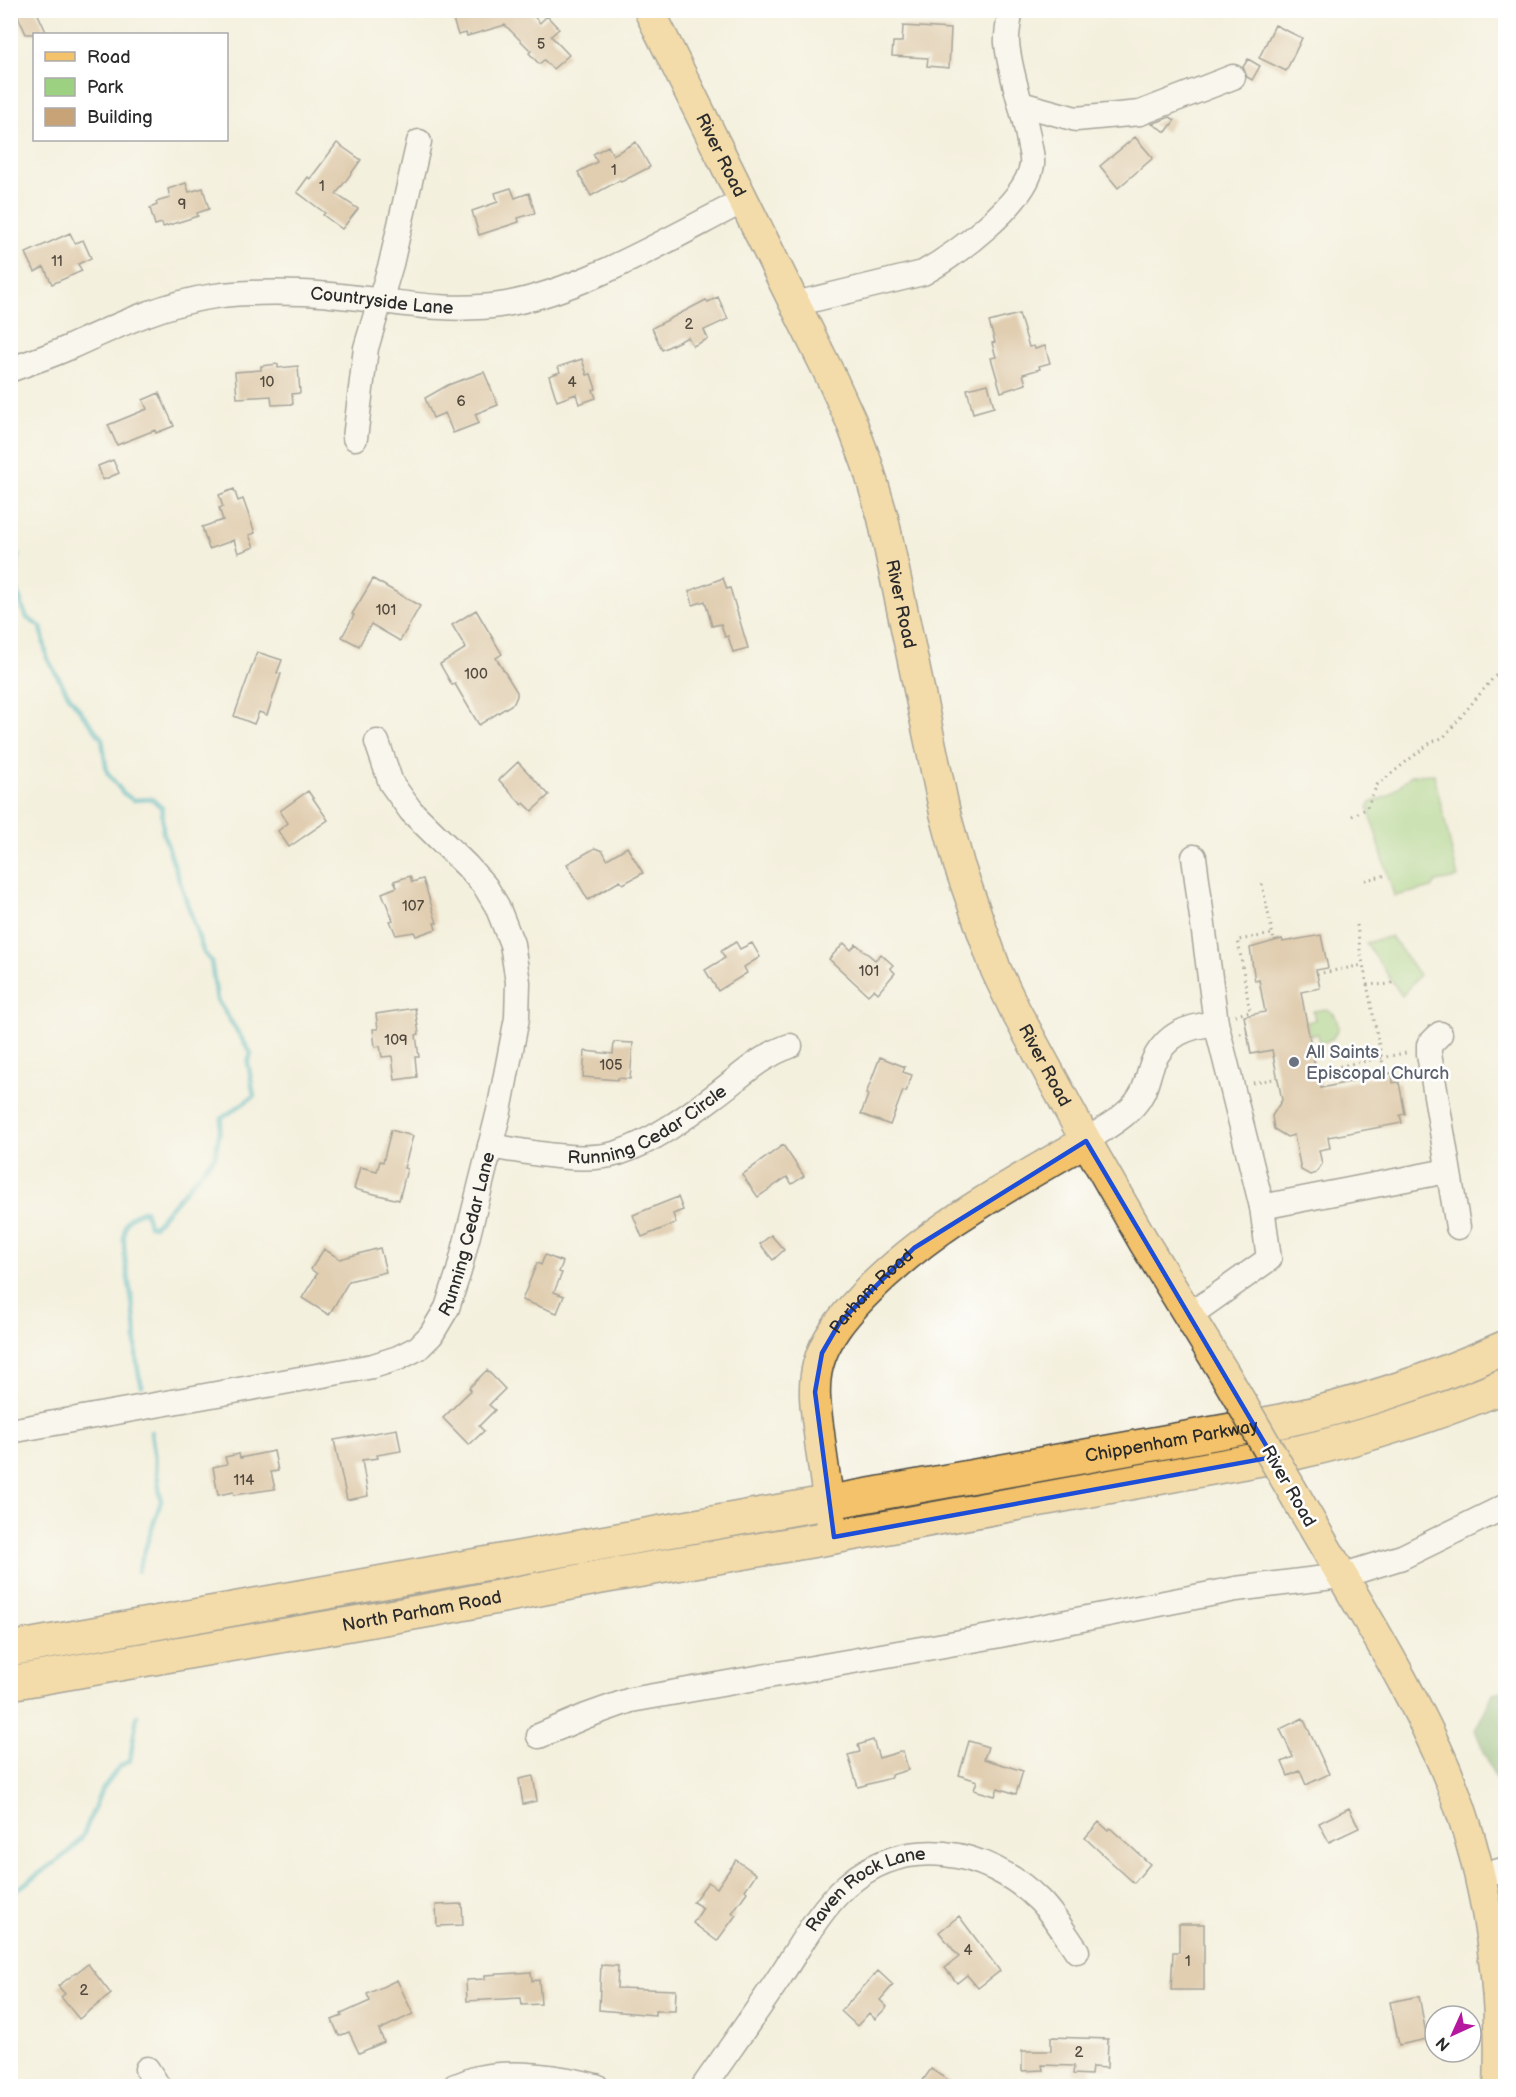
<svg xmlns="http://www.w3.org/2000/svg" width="1516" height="2097" font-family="'Balsamiq Sans',sans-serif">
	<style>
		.green { fill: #9dd182; stroke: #647e56; stroke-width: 1.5 }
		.forest { fill: #7eb370; stroke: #546f4e; stroke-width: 1.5 }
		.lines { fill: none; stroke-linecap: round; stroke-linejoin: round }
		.stream { stroke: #42b0be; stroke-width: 5 }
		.building { fill: #c9a378 }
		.minor-casing { stroke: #494946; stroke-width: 27 }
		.major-casing { stroke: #494946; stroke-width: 33 }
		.highway-casing { stroke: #494946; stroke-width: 36 }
		.path { stroke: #494946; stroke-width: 3; stroke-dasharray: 1.5 4.5; stroke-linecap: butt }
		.minor { stroke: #fff; stroke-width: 24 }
		.major { stroke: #f3c26a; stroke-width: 30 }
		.highway { stroke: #f3c26a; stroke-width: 33 }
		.major-bridge-casing { stroke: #494946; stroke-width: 33; stroke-linecap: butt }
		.major-bridge { stroke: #f3c26a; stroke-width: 30 }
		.marked { fill: none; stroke: #1d4ed8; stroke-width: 4.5; stroke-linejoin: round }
		.worship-dot { fill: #6b7280; stroke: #fff; stroke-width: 2 }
		.labels { text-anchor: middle; stroke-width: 5; stroke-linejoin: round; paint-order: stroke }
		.number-label { font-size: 15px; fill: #52493e }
		.street-label { font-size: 18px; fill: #2b2b2b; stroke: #fff }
		.worship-label { font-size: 18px; fill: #5b616d; stroke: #fff; text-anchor: start }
	</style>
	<rect width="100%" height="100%" fill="#fff"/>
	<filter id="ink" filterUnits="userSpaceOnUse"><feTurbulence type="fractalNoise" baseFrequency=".0167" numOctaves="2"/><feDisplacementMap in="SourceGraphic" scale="12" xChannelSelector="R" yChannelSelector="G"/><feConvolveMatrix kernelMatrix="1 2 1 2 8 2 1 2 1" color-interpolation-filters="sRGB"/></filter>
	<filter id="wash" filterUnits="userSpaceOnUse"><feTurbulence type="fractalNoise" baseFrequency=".008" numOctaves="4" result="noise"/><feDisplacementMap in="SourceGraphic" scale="24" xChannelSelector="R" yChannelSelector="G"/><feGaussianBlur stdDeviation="1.35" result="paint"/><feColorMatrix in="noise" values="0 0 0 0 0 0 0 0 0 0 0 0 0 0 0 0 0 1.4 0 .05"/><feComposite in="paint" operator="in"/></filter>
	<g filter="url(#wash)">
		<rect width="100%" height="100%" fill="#f4f0de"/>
		<!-- green -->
		<path class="green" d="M1434,774L1458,878L1436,882L1432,888L1394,896L1368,807L1372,802L1388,796L1411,775Z
			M1391,936L1419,975L1402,996L1366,943Z
			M1325,1009C1335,1011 1338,1020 1338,1030L1332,1039L1320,1043L1318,1034L1309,1035L1307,1022L1315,1020L1313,1011Z"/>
		<!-- forest -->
		<path class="forest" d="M1505,1689V1802L1475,1730L1493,1694Z"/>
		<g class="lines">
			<!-- stream -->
			<path class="stream" d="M10,545L18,555L16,586L22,606L27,618L41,627L47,658L69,696L102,739L107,772L123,793L133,800L152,799L162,808L163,832L204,953L211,961L217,1000L251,1053L248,1063L254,1096L222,1118L215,1156L154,1226L149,1225L145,1210C135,1214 128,1216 125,1227C120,1250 133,1297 135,1323C137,1348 134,1362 142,1386
				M138,1571L161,1501L151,1432
				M10,1892L15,1891L69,1852L83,1836L101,1791L119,1767L130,1760L137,1716"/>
		</g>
		<g id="blocks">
			<!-- building -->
			<path class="building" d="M15,10H36L47,34H26Z
				M450,10H528L540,23L547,16L559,29L551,36L569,55L553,69L544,60L539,64L529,53L531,51L505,25L467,36L466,33L458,35Z
				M1275,25L1302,38L1286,71L1259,58Z
				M903,26L951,29L949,68L927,66L928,58L892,56L893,42H902Z
				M1248,59L1260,66L1252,80L1247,77L1243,67Z
				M1170,117L1175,120L1166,132L1152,124Z
				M1135,137L1153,158L1118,188L1100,166Z
				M636,142L650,167L621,182L620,180L591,196L578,172L597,162L593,154L608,146L613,155Z
				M337,143L361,160L336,194L358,209L342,229L323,215L325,213L297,192L308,177L310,179Z
				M186,183L189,192L203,188L209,209L197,213L198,216L163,227L162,223L155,225L150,208L157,205L156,202L170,198L168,189Z
				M511,188L515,198L529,193L535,213L518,218L519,222L479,235L472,211L498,202L495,193Z
				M70,233L75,243L83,240L91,258L78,264L82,271L52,284L44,267L35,272L26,253Z
				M718,297L728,319L704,330L708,339L693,346L688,337L662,350L652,328L706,300L708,302Z
				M1019,314L1029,347L1034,346L1035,349L1045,346L1050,363L1039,366L1040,369L1023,374L1026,384L1001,392L991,358L996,357L992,343L995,342L989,322Z
				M582,359L587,375L591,374L596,389L593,390L596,398L579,404L576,394L557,401L549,376L560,372L558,367Z
				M278,364V368L298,366L300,393L292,394L293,404L272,405L271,396L237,398L235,372L261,370V366Z
				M484,372L498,405L475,414L479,423L453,433L445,413L433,418L425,398L448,385Z
				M988,384L994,407L973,413L967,389Z
				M159,393L174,426L156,433L155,430L117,445L108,425L147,409L143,400Z
				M113,460L119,473L103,480L98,466Z
				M234,489L238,501L243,499L255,533L249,535L254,547L238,553L234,540L209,549L202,527L223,520L219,508L223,507L219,495Z
				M723,578L727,589L730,588L748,648L733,652L728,636L725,637L721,624L712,626L705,601L693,605L689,591Z
				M373,579L420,606L400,641L371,624L359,646L342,637L354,615L352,614Z
				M476,610L502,654L496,658L517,692V696L514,703L479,725L455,684L452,685L440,664L466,648L452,625Z
				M257,652L282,660L277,673L281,674L267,715L259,712L254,724L234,716Z
				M518,762L549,795L532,811L524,803L522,805L499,780Z
				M308,791L328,820L289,847L278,831L288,823L280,811Z
				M627,847L643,873L623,884L620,881L588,900L567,864L595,848L603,851L607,859Z
				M410,876L412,882L423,879L437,923H434L436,929L416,936L414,932L396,935L390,921L393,920L382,893L397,887L394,881Z
				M1321,935L1328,968L1316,970L1320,988L1301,992L1317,1078L1319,1077L1321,1088L1392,1073L1393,1083L1399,1082L1405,1114L1400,1115L1402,1123L1328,1137L1330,1148L1319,1150L1322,1164L1316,1173L1310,1175L1301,1170L1294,1135L1287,1137L1274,1129L1272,1116L1282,1100L1272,1050L1251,1054L1244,1016L1265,1012L1259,980L1255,981L1250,948L1282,939L1283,942Z
				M736,942L740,949L752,943L760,957L744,967L747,973L718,991L705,970L725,958L721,951Z
				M844,943L851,950L856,944L875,960L881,954L893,965L890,968L895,973L878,993L874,989L868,995L829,959Z
				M415,1008L419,1034L416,1035L419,1057H415L417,1077L395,1080L392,1056L382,1057L380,1046L375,1047L373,1029H378L376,1014Z
				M614,1042L633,1043L630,1079L618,1078V1080L583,1077L585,1051L613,1054Z
				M880,1057L905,1067L903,1072L912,1075L906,1092L903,1091L890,1125L861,1114L868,1095L866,1094Z
				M391,1130L413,1136L404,1168L407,1169L399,1200L354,1189L360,1167L377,1171L380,1161L383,1162Z
				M783,1145L804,1176L792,1184L787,1177L758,1197L742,1175Z
				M678,1197L683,1210L673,1214L676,1223L642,1237L633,1215Z
				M771,1235L784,1250L773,1260L760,1244Z
				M380,1248L386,1272L349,1281L329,1315L302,1298L317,1274L311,1269L324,1249L340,1259Z
				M545,1255L563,1262L559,1272L562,1273L554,1292L564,1296L557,1313L522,1300L537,1263L541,1265Z
				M487,1370L505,1389L489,1405L495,1410L479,1426L484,1431L469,1445L443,1418L471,1390L469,1388Z
				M397,1429L401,1451L377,1455L378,1458L362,1460L368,1496L347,1500L334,1440Z
				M274,1451L278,1471L271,1472L275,1489L234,1495L233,1492L218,1495L213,1467L227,1464L225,1457L239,1454L240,1458Z
				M1303,1718L1329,1774L1306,1785L1300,1771L1288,1776L1282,1762L1293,1757L1280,1729Z
				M873,1740L879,1758L903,1751L908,1770L891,1775V1778L858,1787L848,1755L860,1752L858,1745Z
				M969,1741L988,1747L984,1759L1023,1771L1016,1794L998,1788L995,1796L974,1790L977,1781L959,1775Z
				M533,1776L537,1801L523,1804L519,1779Z
				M1349,1808L1359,1828L1329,1842L1319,1823Z
				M1099,1822L1108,1830L1110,1828L1150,1864L1134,1883L1085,1838Z
				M736,1860L756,1874L745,1890L747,1892L732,1913L736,1915L717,1941L693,1923L703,1908L693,1902L708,1882L717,1888Z
				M462,1904L463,1925L437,1926L436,1905Z
				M959,1916L1000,1971L978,1988L967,1975L957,1983L945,1968L959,1957L939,1932Z
				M1179,1924H1204V1990H1171L1173,1952H1179Z
				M88,1964L111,1994L79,2019L61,1997L65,1994L58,1986Z
				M601,1965L618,1966L617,1988L676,1990L675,2011H655V2015L599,2010Z
				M878,1971L893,1985L880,2000L887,2007L875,2019L869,2013L857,2026L841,2011Z
				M531,1972L532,1981L539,1980L541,2004L522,2005L521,1998L467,2001L466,1980L485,1979V1975Z
				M397,1980L413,2014L379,2030L384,2042L359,2053L349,2032L339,2036L332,2020L342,2016L341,2014L370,2001L367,1994Z
				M1419,1996L1427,2039L1399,2045L1390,2002Z
				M1051,2037L1108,2039L1107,2068L1092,2067L1091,2075L1073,2074L1074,2066L1042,2065L1043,2070L1022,2071V2051H1051Z
				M931,2069L957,2086H919Z"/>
		</g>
	</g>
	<g filter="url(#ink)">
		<use href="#blocks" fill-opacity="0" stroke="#494946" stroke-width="1.5"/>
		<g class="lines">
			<defs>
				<g id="minor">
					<path d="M1021,104L1076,119L1140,113L1233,77"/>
					<path d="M795,304L923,273C955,255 1026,203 1032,165C1033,158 1030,149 1029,142C1024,109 1010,76 1007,43C1006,32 1010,21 1010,10"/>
					<path id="s1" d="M10,370C30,362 51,356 70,347C116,326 164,303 215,296C244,292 273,292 302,293C370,295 437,316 506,304C584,290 672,237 743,201"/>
					<path d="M355,438L366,348L391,264L419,142"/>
					<path d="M1440,1034L1429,1045V1054L1458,1227"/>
					<path d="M1086,1141C1104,1128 1129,1116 1140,1097C1147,1087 1148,1073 1153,1062C1167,1033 1187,1027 1216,1023"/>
					<path id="s2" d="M490,1146C526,1152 583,1164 618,1153C652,1142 685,1118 713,1097C738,1079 760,1056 790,1046"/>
					<path d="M1262,1207L1447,1171"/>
					<path d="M1190,1315L1269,1259L1262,1207L1216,1023L1194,857"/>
					<path id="s3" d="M10,1431L373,1366L398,1358L418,1348L431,1335L447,1308L459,1271L499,1111L517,1018L518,982L512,944L497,906L485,886L467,866L411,811L391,783L377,742"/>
					<path d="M539,1736L586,1716L631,1700L995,1636L1236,1589L1341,1576L1402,1557L1506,1506"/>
					<path d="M1479,1877L1506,1869"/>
					<path d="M147,2069L158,2086"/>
					<path d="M455,2086C463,2084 470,2080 478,2078C513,2070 562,2077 596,2086"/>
					<path id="s4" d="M704,2086C729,2050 755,2014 779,1978C800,1947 818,1911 846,1886C904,1834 986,1848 1039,1900C1054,1915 1065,1934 1077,1951"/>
				</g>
				<g id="major">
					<path id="s5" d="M649,10L831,377L851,421L867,464L883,518L945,813L959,865L996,970L1015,1010L1086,1141L1145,1244L1224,1373"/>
					<path d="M1296,1497C1344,1581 1397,1663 1437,1750C1484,1852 1504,1975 1499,2086"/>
					<path id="s6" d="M834,1537C829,1503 823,1468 819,1433C816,1411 812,1388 818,1365C825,1338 844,1316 862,1297C926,1230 1007,1187 1086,1141"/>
				</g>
				<g id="highway">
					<path id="s7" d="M10,1649L1276,1422C1355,1406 1432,1380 1506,1347"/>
					<path id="s8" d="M10,1683L436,1609L601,1577L834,1537L1299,1452C1370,1436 1438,1414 1506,1385"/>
				</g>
			</defs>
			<!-- minor casing -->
			<use href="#minor" class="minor-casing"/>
			<!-- major casing -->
			<use href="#major" class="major-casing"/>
			<!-- highway casing -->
			<use href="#highway" class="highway-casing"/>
			<!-- path -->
			<path class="path" d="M1352,816L1366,809L1377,785L1430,743L1444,737L1494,677L1506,669
				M1365,880L1387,875
				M1262,884L1274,941
				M1357,925L1360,949L1385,1075
				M1317,974L1363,965
				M1367,985C1376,983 1385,987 1393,982
				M1235,1015L1250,1012L1238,940L1273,934
				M1240,1034L1247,1033
				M1316,1071L1410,1052
				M1253,1083L1278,1078"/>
			<!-- minor -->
			<use href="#minor" class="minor"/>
			<!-- major -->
			<use href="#major" class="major"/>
			<!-- highway -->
			<use href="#highway" class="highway"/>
			<defs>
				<path id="major-bridge" d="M1224,1373L1296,1497"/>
			</defs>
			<!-- major-bridge casing -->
			<use href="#major-bridge" class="major-bridge-casing"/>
			<!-- major-bridge -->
			<use href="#major-bridge" class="major-bridge"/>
		</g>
	</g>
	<!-- marked area -->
	<path d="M0 0H1516V2097H0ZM1086,1141L1273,1457L834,1537L815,1392L822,1353L840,1322L914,1248Z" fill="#f4f0de" fill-opacity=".55" fill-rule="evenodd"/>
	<path class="marked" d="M1086,1141L1273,1457L834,1537L815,1392L822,1353L840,1322L914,1248Z"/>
	<!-- markers -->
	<circle class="worship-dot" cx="1294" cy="1062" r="6"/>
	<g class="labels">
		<!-- number labels -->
		<g class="number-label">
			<text x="541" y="49">5</text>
			<text x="614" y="175">1</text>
			<text x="322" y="191">1</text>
			<text x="182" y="209">9</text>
			<text x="57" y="266">11</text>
			<text x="689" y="329">2</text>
			<text x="267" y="387">10</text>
			<text x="572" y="387">4</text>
			<text x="461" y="406">6</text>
			<text x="386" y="615">101</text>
			<text x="476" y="679">100</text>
			<text x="413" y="911">107</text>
			<text x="869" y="976">101</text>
			<text x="396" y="1045">109</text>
			<text x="611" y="1070">105</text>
			<text x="244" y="1485">114</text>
			<text x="968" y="1955">4</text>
			<text x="1188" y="1966">1</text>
			<text x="84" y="1995">2</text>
			<text x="1079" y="2057">2</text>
		</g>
		<!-- street labels -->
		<g class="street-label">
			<text dy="6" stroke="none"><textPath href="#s5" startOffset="162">River Road</textPath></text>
			<text dy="6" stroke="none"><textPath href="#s1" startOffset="386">Countryside Lane</textPath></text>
			<text dy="6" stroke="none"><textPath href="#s5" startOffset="648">River Road</textPath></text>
			<text dy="6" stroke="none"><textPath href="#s5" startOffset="1134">River Road</textPath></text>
			<text dy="6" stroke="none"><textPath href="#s2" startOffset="166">Running Cedar Circle</textPath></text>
			<text dy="6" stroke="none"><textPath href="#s3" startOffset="544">Running Cedar Lane</textPath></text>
			<text dy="6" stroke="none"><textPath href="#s6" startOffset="266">Parham Road</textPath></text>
			<text dy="6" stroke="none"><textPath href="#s7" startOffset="1180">Chippenham Parkway</textPath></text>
			<text transform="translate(1289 1486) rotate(60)" y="6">River Road</text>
			<text dy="6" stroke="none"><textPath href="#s8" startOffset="418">North Parham Road</textPath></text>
			<text dy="6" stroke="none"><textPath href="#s4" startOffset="261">Raven Rock Lane</textPath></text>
		</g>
		<!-- worship labels -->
		<g class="worship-label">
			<text x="1306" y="1058">All Saints<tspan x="1306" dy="21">Episcopal Church</tspan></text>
		</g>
	</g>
	<!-- margin -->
	<rect width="1516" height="2097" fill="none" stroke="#fff" stroke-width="36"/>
	<!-- legend -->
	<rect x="33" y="33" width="195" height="108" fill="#ffffff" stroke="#aaaaaa" stroke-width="1.5"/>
	<rect x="45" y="52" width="30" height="9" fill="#f3c26a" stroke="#aaaaaa" stroke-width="1.5"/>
	<text x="87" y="63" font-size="18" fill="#2b2b2b">Road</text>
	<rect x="45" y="78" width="30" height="18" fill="#9dd182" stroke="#aaaaaa" stroke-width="1.5"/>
	<text x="87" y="93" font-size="18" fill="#2b2b2b">Park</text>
	<rect x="45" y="108" width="30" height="18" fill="#c9a378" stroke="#aaaaaa" stroke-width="1.5"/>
	<text x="87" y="123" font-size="18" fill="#2b2b2b">Building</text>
	<!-- north arrow -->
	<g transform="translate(1453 2034) rotate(225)"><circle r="28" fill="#ffffff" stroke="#aaaaaa" stroke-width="1.5"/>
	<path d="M0-4.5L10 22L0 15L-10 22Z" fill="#b5179e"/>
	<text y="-9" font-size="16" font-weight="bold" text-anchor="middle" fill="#2b2b2b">N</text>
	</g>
</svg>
